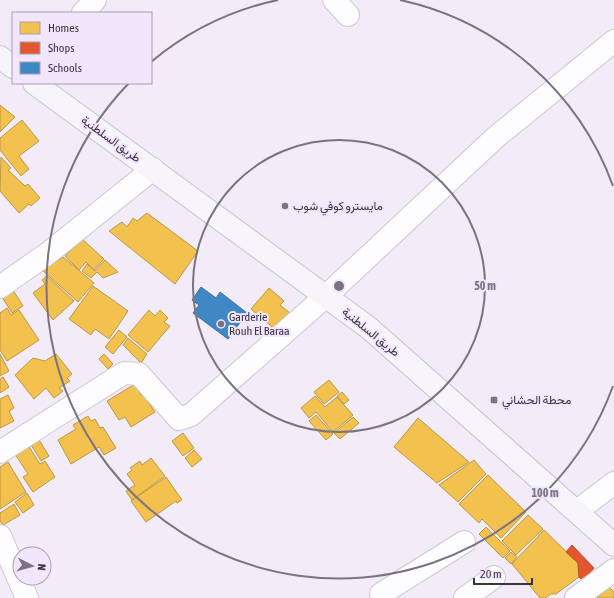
<svg xmlns="http://www.w3.org/2000/svg" width="614" height="598" font-family="'Asap Condensed',Vazirmatn,sans-serif">
	<style>
		.homes { fill: #f2c14e; stroke: #bb974a }
		.shops { fill: #e4572e; stroke: #b14c33 }
		.schools { fill: #3f88c5; stroke: #3e6f9d }
		.lines { fill: none; stroke-linecap: round; stroke-linejoin: round }
		.minor-casing { stroke: #cdc7d1; stroke-width: 24 }
		.major-casing { stroke: #c9c2cf; stroke-width: 24 }
		.minor { stroke: #fdfcfe; stroke-width: 22 }
		.major { stroke: #f7f4fa; stroke-width: 22 }
		.ring { fill: none; stroke: #7a7480; stroke-width: 2 }
		.poi-dot { fill: #7a7480; stroke: #f2e6fd; stroke-width: 1.5 }
		.labels { text-anchor: middle; stroke-width: 4; stroke-linejoin: round; paint-order: stroke }
		.street-label { font-size: 12px; fill: #3a343f; stroke: #f2e6fd }
		.poi-label { font-size: 12px; fill: #3a343f; stroke: #f2e6fd; text-anchor: start }
		.centre { fill: #7a7480; stroke: #f2e6fd; stroke-width: 2 }
		.ring-label { font-size: 12px; text-anchor: middle; font-weight: bold; fill: #7a7480; stroke: #f2e6fd; stroke-width: 4; stroke-linejoin: round; paint-order: stroke }
	</style>
	<rect width="100%" height="100%" fill="#f2ebf8"/>
	<!-- homes -->
	<path class="homes" d="M0,105L15,117L0,132Z
		M22,120L39,141L19,156L29,169L21,176L0,150V138Z
		M1,157L11,168L8,170L25,186L28,184L40,198L31,206L29,204L19,213L0,191Z
		M147,213L198,251L175,284L109,231L122,222L127,227L133,218L137,221Z
		M81,238L104,259L94,270L86,262L79,270L65,256Z
		M63,257L94,283L78,302L42,270Z
		M105,260L118,272L103,278L97,272L91,278L82,271L87,264L95,271Z
		M47,276L74,301L53,320L33,293L45,284L42,280Z
		M93,286L128,311L109,339L95,329L91,335L69,319Z
		M269,288L284,301L280,305L290,313L276,330L251,309Z
		M13,290L23,306L12,313L2,297Z
		M7,308L11,315L19,310L39,340L7,361L0,350V313Z
		M149,310L155,316L160,310L168,318L164,322L170,326L148,352L128,335Z
		M119,330L127,337L113,354L105,347Z
		M128,338L147,354L141,363L123,345Z
		M0,354L9,371L0,376Z
		M56,354L72,374L67,378L70,381L59,388L63,391L54,398L46,388L34,399L15,375L33,358L45,361Z
		M104,354L113,364L108,369L99,359Z
		M3,377L9,387L0,393V379Z
		M329,380L339,392L324,404L314,392Z
		M135,384L141,395L143,394L155,412L131,427L125,417L119,420L107,401Z
		M342,392L349,400L344,404L337,396Z
		M8,395L14,408L9,411L14,421L0,428V399Z
		M315,396L325,407L337,397L353,415L333,432L316,412L309,418L301,408Z
		M316,415L333,434L326,440L309,421Z
		M88,416L91,421L95,419L100,428L103,427L116,448L104,455L99,447L71,464L58,440L76,429L73,425Z
		M353,417L359,423L340,439L334,433Z
		M418,418L469,462L437,483L394,447Z
		M183,433L194,448L183,456L172,441Z
		M36,435L49,456L41,461L28,440Z
		M28,445L40,464L45,461L55,477L33,492L23,477L28,474L15,454Z
		M194,450L202,459L192,467L185,458Z
		M151,458L165,476L132,500L126,491L135,485L127,474L132,470L130,468L140,461L142,465Z
		M474,460L486,474L458,502L439,485Z
		M8,462L26,492L0,509V467Z
		M488,475L526,512L501,538L482,519L479,523L459,504Z
		M166,477L182,500L177,503L176,501L146,522L131,501Z
		M27,493L34,505L23,513L15,502Z
		M14,504L20,515L3,525L0,521V513Z
		M528,515L543,529L516,555L502,541Z
		M486,527L510,551L503,558L479,534Z
		M544,530L578,563L579,577L556,594H551L545,598H540L512,564Z
		M511,552L517,557L511,564L505,558Z
		M609,587L614,592V598H597Z"/>
	<!-- shops -->
	<path class="shops" d="M572,545L594,568L583,581L579,577L578,563L566,552Z"/>
	<!-- schools -->
	<path class="schools" d="M201,287L216,298L220,292L247,313L228,339L193,313L199,305L192,300Z"/>
	<g class="lines">
		<defs>
			<path id="minor" d="M334,0L348,15
				M83,13L95,0
				M0,287L47,254L153,169
				M0,452L124,373L139,374L179,419L191,415L326,296L496,137L614,41
				M577,511L614,483
				M0,536L27,598
				M384,598L381,594L464,542
				M465,598L494,577
				M576,598L614,570"/>
			<path id="major" d="M0,57L13,67
				M34,83L369,328L614,545"/>
		</defs>
		<!-- minor casing -->
		<use href="#minor" class="minor-casing"/>
		<!-- major casing -->
		<use href="#major" class="major-casing"/>
		<!-- minor -->
		<use href="#minor" class="minor"/>
		<!-- major -->
		<use href="#major" class="major"/>
	</g>
	<!-- distance rings -->
	<g class="ring">
		<circle cx="339" cy="286" r="146"/>
		<path d="M613 386A292 292 0 1 1 129 83M151 62A292 292 0 0 1 278 0M400 0A292 292 0 0 1 613 186"/>
	</g>
	<!-- markers -->
	<g class="poi-dot">
		<circle cx="285" cy="206" r="4"/>
		<circle cx="221" cy="324" r="4"/>
		<rect x="490" y="396" width="8" height="8" rx="2"/>
	</g>
	<g class="labels">
		<!-- street labels -->
		<g class="street-label">
			<text transform="translate(111 139) rotate(36)" y="4">طريق السلطنية</text>
			<text transform="translate(371 332) rotate(39)" y="4">طريق السلطنية</text>
		</g>
		<!-- poi labels -->
		<g class="poi-label">
			<text x="293" y="210">مايسترو كوفي شوب</text>
			<text x="229" y="321">Garderie<tspan x="229" dy="14">Rouh El Baraa</tspan></text>
			<text x="502" y="404">محطة الحشاني</text>
		</g>
	</g>
	<circle cx="339" cy="286" r="6" class="centre"/>
	<g class="ring-label">
		<text x="485" y="290">50 m</text>
		<text x="545" y="497">100 m</text>
	</g>
	<!-- legend -->
	<rect x="12" y="12" width="140" height="72" fill="#f2e6fd" stroke="#a89fb1"/>
	<rect x="20" y="22" width="20" height="12" fill="#f2c14e" stroke="#a89fb1"/>
	<text x="48" y="32" font-size="12" fill="#3a343f">Homes</text>
	<rect x="20" y="42" width="20" height="12" fill="#e4572e" stroke="#a89fb1"/>
	<text x="48" y="52" font-size="12" fill="#3a343f">Shops</text>
	<rect x="20" y="62" width="20" height="12" fill="#3f88c5" stroke="#a89fb1"/>
	<text x="48" y="72" font-size="12" fill="#3a343f">Schools</text>
	<!-- north arrow -->
	<g transform="translate(32 566) rotate(96)"><circle r="19" fill="#f2e6fd" stroke="#a89fb1"/>
	<path d="M0-3L7 15L0 10L-7 15Z" fill="#7a7480"/>
	<text y="-6" font-size="11" font-weight="bold" text-anchor="middle" fill="#3a343f">N</text>
	</g>
	<!-- scale -->
	<path d="M474 578v6h58v-6" fill="none" stroke="#3a343f" stroke-width="2"/>
	<text x="480" y="578" font-size="12" fill="#3a343f" stroke="#f2e6fd" stroke-width="3" paint-order="stroke">20 m</text>
</svg>
